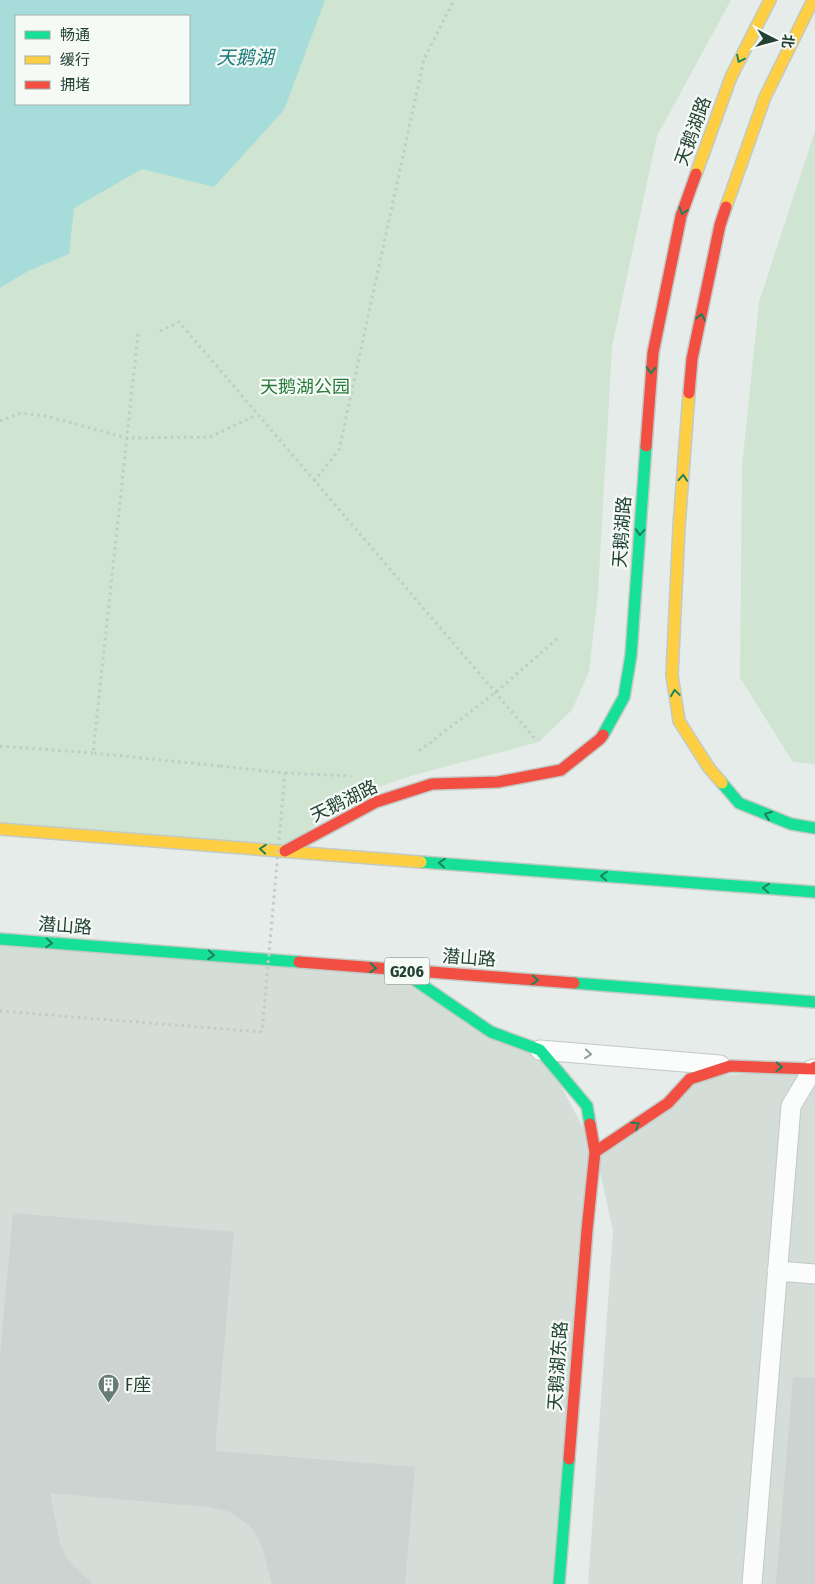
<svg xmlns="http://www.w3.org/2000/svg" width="815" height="1584" font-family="'Fira Sans Condensed','Noto Sans SC',sans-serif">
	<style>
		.built { fill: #d4ddd8 }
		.green { fill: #cfe5d2; fill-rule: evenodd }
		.water { fill: #a6dcda; fill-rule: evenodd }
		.building { fill: #cdd3d0 }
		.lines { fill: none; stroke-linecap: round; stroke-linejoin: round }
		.lane-casing { stroke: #c3c9c6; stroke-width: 21 }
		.fast-casing { stroke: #c2cac6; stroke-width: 14 }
		.slow-casing { stroke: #c2cac6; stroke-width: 14 }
		.jam-casing { stroke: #c2cac6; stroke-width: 14 }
		.path { stroke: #c2cbc6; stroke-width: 3; stroke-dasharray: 2.5 4; stroke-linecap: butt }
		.lane { stroke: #fbfcfc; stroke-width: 19 }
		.fast { stroke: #16e098; stroke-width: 11 }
		.slow { stroke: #ffcf43; stroke-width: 11 }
		.jam { stroke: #f24e42; stroke-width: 11 }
		.path-bridge { stroke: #c2cbc6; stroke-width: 3; stroke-dasharray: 2.5 4; stroke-linecap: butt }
		.oneway { stroke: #1d815b }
		.oneway2 { stroke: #8e9e98 }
		.labels { text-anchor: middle; stroke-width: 4.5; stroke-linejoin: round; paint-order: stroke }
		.shield { fill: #f5faf7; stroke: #61786e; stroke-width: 1 }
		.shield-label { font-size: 16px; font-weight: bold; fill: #224133 }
		.street-label { font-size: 18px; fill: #224133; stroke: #f5faf7 }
		.park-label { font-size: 18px; fill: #2a7a3a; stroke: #f5faf7 }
		.poi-label { font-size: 18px; fill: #224133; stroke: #f5faf7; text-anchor: start }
		.water-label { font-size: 19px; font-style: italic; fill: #197b7a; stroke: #f5faf7 }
	</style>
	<rect width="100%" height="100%" fill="#e6ece9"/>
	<!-- built -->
	<path class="built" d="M0,939L400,970L547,1060L596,1152L690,1079L815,1067V1584H588L613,1231L596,1154L559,1584H0Z"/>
	<!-- green -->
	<path class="green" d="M0,0H731L657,136L612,347L598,593L589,672L572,710L539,742L414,775L344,799L285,851L0,829ZM16,16H189V104H16Z
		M815,131V764L793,762L740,678L742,467L759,302Z"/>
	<!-- water -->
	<path class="water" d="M0,0H325L284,110L214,187L142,169L74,208L69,254L28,271L0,288ZM16,16H189V104H16Z"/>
	<!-- building -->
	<path class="building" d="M13,1213L234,1232L215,1451L415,1467L405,1584H272L261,1544L250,1526L230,1512L209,1507L50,1493L60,1543L67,1559L93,1584H0V1356Z
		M793,1377L815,1378V1584H776Z"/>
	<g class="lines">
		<defs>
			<path id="lane" d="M540,1050L720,1065
				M777,1271L815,1274
				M752,1584L791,1106L813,1069"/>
			<path id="fast" d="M603,735L624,697L631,655L646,446
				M722,783L739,803L791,824L815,828
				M421,862L815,892
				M0,939L299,962
				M400,970L491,1032L540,1050L587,1106L590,1124
				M574,983L815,1002
				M559,1584L569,1459"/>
			<path id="slow" d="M696,174L731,77L770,0
				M726,207L765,97L813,0
				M689,393L679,527L672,675L679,721L709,768L722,783
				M0,829L421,862"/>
			<path id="jam" d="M689,393L692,359L720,225L726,207
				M646,446L653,353L681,216L696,174
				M285,851L376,802L432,784L498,782L561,770L600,739L603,735
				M299,962L574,983
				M595,1152L668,1103L690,1079L730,1066L813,1069L815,1067
				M569,1459L587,1230L595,1152L590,1124"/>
		</defs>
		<!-- lane casing -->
		<use href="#lane" class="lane-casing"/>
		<!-- fast casing -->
		<use href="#fast" class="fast-casing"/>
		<!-- slow casing -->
		<use href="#slow" class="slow-casing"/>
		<!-- jam casing -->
		<use href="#jam" class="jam-casing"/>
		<!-- path -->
		<path class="path" d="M160,331L179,322L536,740
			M138,334L93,753L220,766
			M0,421L21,413L46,416L127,438L210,437L257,415
			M314,481L339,450L424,59L454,0
			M0,746L93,753
			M419,751L495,693L559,637
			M285,773L351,776
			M0,1011L262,1032"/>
		<!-- lane -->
		<use href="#lane" class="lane"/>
		<!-- fast -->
		<use href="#fast" class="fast"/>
		<!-- slow -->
		<use href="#slow" class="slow"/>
		<!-- jam -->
		<use href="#jam" class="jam"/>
		<!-- path-bridge -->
		<path class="path-bridge" d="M220,766L285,773L262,1032"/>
	</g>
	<!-- one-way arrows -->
	<defs><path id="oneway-chevron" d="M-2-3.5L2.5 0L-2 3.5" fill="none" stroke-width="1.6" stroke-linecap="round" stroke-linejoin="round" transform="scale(1.25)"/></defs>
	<g class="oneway">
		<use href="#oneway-chevron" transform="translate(740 59) rotate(116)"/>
		<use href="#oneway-chevron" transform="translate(683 211) rotate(108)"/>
		<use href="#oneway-chevron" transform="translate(701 317) rotate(-78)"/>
		<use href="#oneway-chevron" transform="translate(651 370) rotate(94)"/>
		<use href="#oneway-chevron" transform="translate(683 478) rotate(-86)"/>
		<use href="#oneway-chevron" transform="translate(640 532) rotate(94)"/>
		<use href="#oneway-chevron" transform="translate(675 693) rotate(-98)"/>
		<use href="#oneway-chevron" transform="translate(768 815) rotate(-159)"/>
		<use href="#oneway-chevron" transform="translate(263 849) rotate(-176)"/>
		<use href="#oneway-chevron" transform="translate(442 863) rotate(-176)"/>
		<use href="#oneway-chevron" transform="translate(604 876) rotate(-176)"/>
		<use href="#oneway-chevron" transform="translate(766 888) rotate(-176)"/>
		<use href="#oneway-chevron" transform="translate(49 943) rotate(4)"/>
		<use href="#oneway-chevron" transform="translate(211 955) rotate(4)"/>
		<use href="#oneway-chevron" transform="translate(373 968) rotate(4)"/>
		<use href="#oneway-chevron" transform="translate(535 980) rotate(4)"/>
		<use href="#oneway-chevron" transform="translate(779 1067) rotate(2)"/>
		<use href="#oneway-chevron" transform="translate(636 1125) rotate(-34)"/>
	</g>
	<use class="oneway2" href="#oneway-chevron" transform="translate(588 1054) rotate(5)"/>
	<!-- icons -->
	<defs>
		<symbol id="building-pin" viewBox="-11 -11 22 30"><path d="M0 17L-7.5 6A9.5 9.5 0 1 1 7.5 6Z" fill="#677d73" stroke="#f5faf7"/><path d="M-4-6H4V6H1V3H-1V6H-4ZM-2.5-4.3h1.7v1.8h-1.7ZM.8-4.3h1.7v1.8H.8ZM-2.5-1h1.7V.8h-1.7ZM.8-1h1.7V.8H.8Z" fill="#fff"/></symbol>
	</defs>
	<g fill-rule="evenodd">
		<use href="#building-pin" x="96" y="1372" width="25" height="34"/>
	</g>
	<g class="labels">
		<!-- shield labels -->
		<rect class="shield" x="384.5" y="957.5" width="45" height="27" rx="4"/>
		<g class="shield-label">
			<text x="407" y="977">G206</text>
		</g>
		<!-- street labels -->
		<g class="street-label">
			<text transform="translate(693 131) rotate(-70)" y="6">天鹅湖路</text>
			<text transform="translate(622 532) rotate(-86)" y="6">天鹅湖路</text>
			<text transform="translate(344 801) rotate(-26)" y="6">天鹅湖路</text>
			<text transform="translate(65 926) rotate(4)" y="6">潜山路</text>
			<text transform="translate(469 958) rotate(4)" y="6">潜山路</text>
			<text transform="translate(558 1366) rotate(-86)" y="6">天鹅湖东路</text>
		</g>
		<!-- park labels -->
		<g class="park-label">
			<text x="305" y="393">天鹅湖公园</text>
		</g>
		<!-- poi labels -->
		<g class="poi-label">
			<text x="125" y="1391">F座</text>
		</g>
		<!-- water labels -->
		<g class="water-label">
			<text x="245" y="64">天鹅湖</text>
		</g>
	</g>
	<!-- legend -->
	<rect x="15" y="15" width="175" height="90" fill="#f5faf7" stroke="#a1b0a9"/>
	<rect x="25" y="31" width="25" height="8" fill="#16e098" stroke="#a1b0a9"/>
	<text x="60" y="40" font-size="15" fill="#224133">畅通</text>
	<rect x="25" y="56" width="25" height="8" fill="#ffcf43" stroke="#a1b0a9"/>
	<text x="60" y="65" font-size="15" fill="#224133">缓行</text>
	<rect x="25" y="81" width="25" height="8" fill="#f24e42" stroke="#a1b0a9"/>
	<text x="60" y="90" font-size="15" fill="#224133">拥堵</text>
	<!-- north arrow -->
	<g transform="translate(775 40) rotate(96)" stroke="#f5faf7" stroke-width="4" paint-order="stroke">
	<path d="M0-4L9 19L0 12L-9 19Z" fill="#224133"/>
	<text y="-8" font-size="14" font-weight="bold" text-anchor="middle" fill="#224133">北</text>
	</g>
</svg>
